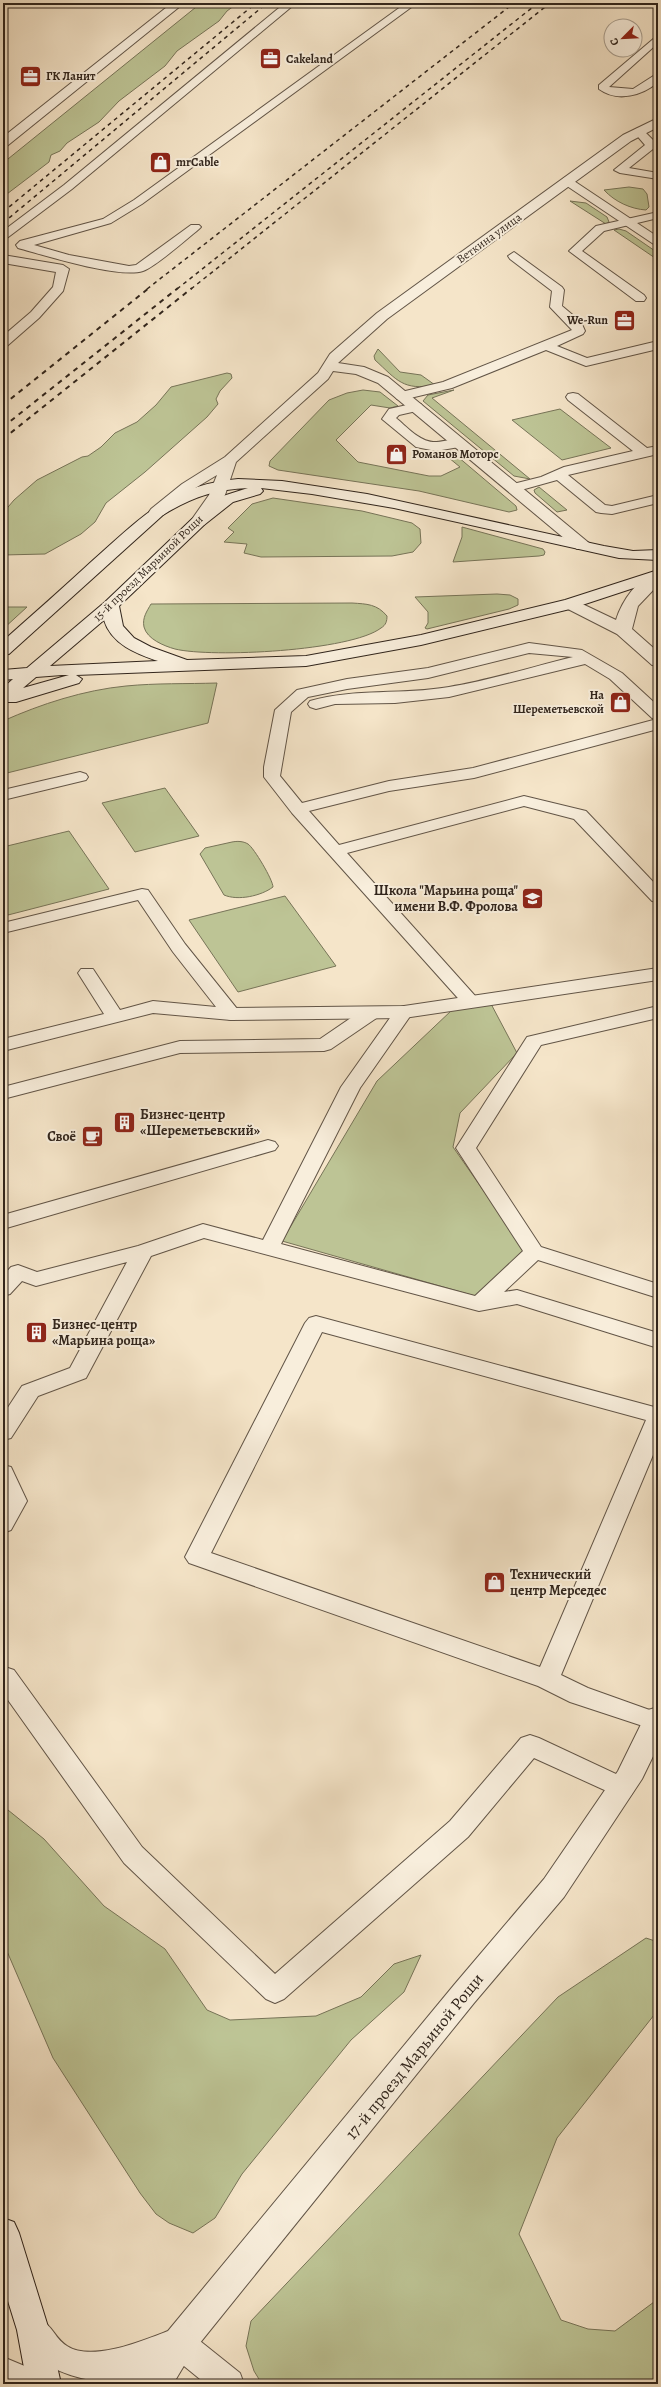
<svg xmlns="http://www.w3.org/2000/svg" width="661" height="2387" font-family="Alegreya,serif">
	<style>
		.green { fill: #bdc495; stroke: #777458 }
		.lines { fill: none; stroke-linecap: round; stroke-linejoin: round }
		.service-casing { stroke: #625547; stroke-width: 2 }
		.minor-casing { stroke: #625547; stroke-width: 2 }
		.tertiary-casing { stroke: #625547; stroke-width: 2 }
		.secondary-casing { stroke: #31251c; stroke-width: 2 }
		.service { fill: #f8eedc; fill-rule: evenodd }
		.minor { fill: #f8eedc; fill-rule: evenodd }
		.tertiary { fill: #f8eedc; fill-rule: evenodd }
		.secondary { fill: #f8eedc; fill-rule: evenodd }
		.rail-far1 { stroke: #31251c; stroke-width: 1.5; stroke-dasharray: 4 4; stroke-linecap: butt }
		.rail { stroke: #31251c; stroke-width: 2; stroke-dasharray: 5 5; stroke-linecap: butt }
		.labels { text-anchor: middle; stroke-width: 4; stroke-linejoin: round; paint-order: stroke }
		.far-poi-label { font-size: 12px; font-weight: bold; fill: #31251c; stroke: #f8eedc; text-anchor: start }
		.far-street-label { font-size: 12px; fill: #31251c; stroke: #f8eedc }
		.poi-label { font-size: 14px; font-weight: bold; fill: #31251c; stroke: #f8eedc; text-anchor: start }
		.near-street-label { font-size: 17px; fill: #31251c; stroke: #f8eedc }
	</style>
	<rect width="100%" height="100%" fill="#f5e5c9"/>
	<filter id="stains"><feTurbulence type="fractalNoise" baseFrequency=".005" numOctaves="4"/><feColorMatrix values="0 0 0 0 .2 0 0 0 0 .09 0 0 0 0 .02 0 0 0 .5 -.17"/></filter>
	<radialGradient id="worn" r=".72"><stop offset=".6" stop-color="#630" stop-opacity="0"/><stop offset="1" stop-color="#630" stop-opacity=".3"/></radialGradient>
	<!-- green -->
	<path class="green" d="M201,3H238L227,11L219,21L177,51L165,66L119,101L99,122L67,143L60,151L51,155L49,162L3,197V163Z
		M629,187L643,189L647,194L649,207L646,210C631,209 615,202 604,190Z
		M570,201L586,203L607,217L609,222L606,224Z
		M619,229L626,231L658,253V260L614,230Z
		M378,349L400,372L421,375L435,385C403,391 397,380 375,360L374,356Z
		M227,373L231,374L232,378L220,391L216,399L218,404L207,417L145,472L106,503L95,522L81,534L45,554L3,555V513L14,500L37,480L82,457L88,456L101,447L115,433L137,422L156,405L171,387Z
		M363,390L380,392L398,406L390,408L371,405L336,440L358,462L429,476H441L460,467L443,453L451,451L516,506L517,510L509,512L419,491L278,470L269,466L270,461L329,400L347,393Z
		M454,390L432,398L530,479L514,476L423,401L428,395Z
		M560,409L611,448L562,460L512,420Z
		M539,487L567,510L557,512L535,493L534,490Z
		M273,498L362,511L412,523L420,529L421,543L413,552L392,556L261,557L244,553L247,544L224,542L234,532L228,528L252,504Z
		M462,527L543,549L545,552L544,555L539,556L453,562L462,537Z
		M497,594L510,595L518,599V605L509,609L427,629L425,628L428,623V612L415,597Z
		M352,603C367,604 377,604 387,616C387,621 386,625 381,628C351,651 212,658 175,649C164,646 147,639 144,627C142,618 147,611 151,604Z
		M3,607H27L3,629Z
		M217,683L208,723L3,774V721C41,704 84,690 126,686C156,683 187,684 217,683Z
		M165,788L199,836L135,852L102,803Z
		M69,831L109,889L8,915L3,906V847Z
		M232,842C237,841 243,841 248,844C254,848 273,880 273,887C261,896 238,901 224,895L200,854L205,848Z
		M285,896L336,966L238,992L189,920Z
		M490,1002L517,1053L460,1113L453,1147L525,1250L475,1296L282,1241L377,1081L452,1010Z
		M3,1806L44,1839L104,1906L165,1949L207,2010L230,2020L316,2016L361,1997L394,1964L421,1955L404,1992L351,2040L242,2174L215,2218L193,2233L169,2223L156,2214L140,2193L53,2058L3,1942Z
		M646,1938L658,1942V2010L557,2138L519,2234L561,2320L588,2329L615,2331L658,2299V2384H262L254,2371L246,2346L251,2321L558,1997Z"/>
	<g class="lines">
		<defs>
			<path id="service" d="M285,3H296L72,189L3,241V231L64,185Z
				M406,3H417L142,204L111,223L34,245L69,255L129,266L136,265L191,225H199L201,227L199,229C187,239 155,267 143,271C119,279 44,255 18,248L16,245L20,241L103,219L134,200Z
				M658,35V43L609,87L633,89L658,73V82C643,95 618,103 599,89V85Z
				M638,128L642,129L658,145L629,168L658,173V179L620,173L614,170L645,145L633,131Z
				M658,212V218L604,231L582,251L644,295L646,298L644,301H636L569,251L596,226Z
				M514,252L562,287L564,290L562,306L581,322L585,331L583,334L557,346L587,358L658,341V349L586,366L546,350L452,388L402,400L397,399L395,396L397,393L443,382L572,330L550,307L552,291L510,259L508,256Z
				M3,255L63,265L69,269L63,291L39,318L7,346L3,347V336L31,312L53,287L56,272L3,263Z
				M573,393L578,394L647,448L658,446V454L568,475L605,505L612,506L658,495V503L612,514L601,513L596,512L557,480L514,492L509,491L507,488L509,485L541,477L564,467L633,451L568,400L566,397L568,394Z
				M416,403L421,404L423,407L421,410L399,415L396,418C407,427 419,441 433,442C442,443 461,435 467,443L465,446L436,451L416,447L382,419L389,409Z
				M529,643L582,650L622,673L658,706V729L474,778L389,791L309,811L339,845L524,796L586,811L658,887V902L652,901L574,819L524,806L347,853L477,998L480,1002L477,1006H465L292,813L264,777V767L275,710L297,690L347,679L428,668ZM529,653L573,657C532,667 491,680 449,687C403,695 355,688 310,701L308,704L310,707L316,709L335,704L395,703L449,697L585,664L610,679L652,718L657,719L473,768L389,781L302,803L280,776L291,712L308,697L347,689L428,678Z
				M80,772L86,774L88,777L86,780L3,800V790Z
				M142,889L148,890L185,944L238,1010L240,1014L238,1018L231,1020L153,1013L3,1051V1039L104,1014L78,973L81,969H93L120,1010L153,1001L216,1007L173,952L138,900L3,933V923Z
				M404,1006L411,1008L413,1012L360,1088L281,1244L475,1296L523,1251L456,1148L527,1037L658,1006V1018L541,1045L476,1148L541,1247L658,1284V1298L538,1260L504,1292L517,1290L658,1333V1348L517,1304L479,1311L204,1238L151,1256L86,1378L38,1396L11,1438L3,1440V1415L22,1386L70,1368L127,1262L36,1286L22,1281L10,1294L3,1296V1276L11,1267L18,1265L37,1272L138,1246L203,1224L263,1240L341,1087L397,1008Z
				M371,1007L378,1009L380,1013L378,1017L331,1049L324,1051L180,1053L3,1099V1087L180,1041L320,1039L364,1009Z
				M268,1140L275,1142L278,1146L275,1150L3,1229V1215Z
				M316,1316L658,1408V1443L561,1675L588,1688L658,1713V1731L570,1702L538,1686L189,1563L185,1557L305,1323L309,1318ZM322,1332L646,1420L540,1667L211,1553Z
				M3,1465L11,1467L27,1501L11,1530L3,1533Z
				M5,1667L14,1670L142,1847L275,1974L450,1821L521,1738L530,1735L539,1738L631,1781L635,1788L631,1795L622,1798L534,1758L468,1837L284,1999L275,2003L266,1999L124,1863L3,1693V1668Z
				M179,2328L190,2333L240,2373L244,2384H206L168,2353L164,2343L168,2333Z"/>
			<path id="minor" d="M568,177L658,237V247L564,184L562,181L564,178Z
				M658,968V980L404,1018L231,1020L224,1018L221,1014L224,1010L231,1008L404,1006Z"/>
			<path id="tertiary" d="M172,3H184L7,146L3,147V137Z
				M658,118V127L631,141L387,319L338,363L364,367L388,377L589,543L591,546L589,549H577L378,383L356,374L333,371L328,379L236,462L225,495L204,525H192L190,522L209,495L217,475L192,490L163,515H151L149,512L151,509L182,484L225,457L318,373L330,354L377,313L623,135Z
				M658,572V585L638,606L632,629L658,652V666L652,665L617,634L564,607L562,604L564,601H576L616,620C622,601 638,577 658,572Z
				M658,1707V1746L642,1779L564,1897L474,2003L191,2354L173,2384C115,2384 47,2387 20,2334L24,2323L36,2318C55,2326 52,2336 67,2346C92,2362 142,2341 168,2331L454,1985L544,1879L618,1771L648,1710Z
				M3,2357L39,2372L44,2384H3Z"/>
			<path id="secondary" d="M238,479L282,481L367,494L604,546L633,551L658,550V560L619,558L394,508L312,494L261,488L263,491L260,494L233,502L204,525L119,606L123,626L134,638L151,647L187,660L306,656L421,635L565,600L658,570V580L570,609L421,645L306,666L76,675L82,679L79,683L16,702H3V688L13,679L3,680V670L27,668L105,602L192,519L223,496L248,488C215,489 190,498 163,515L9,654L3,655V641C32,615 62,589 91,562C140,519 169,485 238,479ZM104,620C111,644 137,654 158,661L50,666ZM62,675H69L23,688L36,677Z
				M3,2218L14,2222L19,2233L49,2330L61,2384H27L17,2330L3,2285Z"/>
		</defs>
		<!-- service casing -->
		<use href="#service" class="service-casing"/>
		<!-- minor casing -->
		<use href="#minor" class="minor-casing"/>
		<!-- tertiary casing -->
		<use href="#tertiary" class="tertiary-casing"/>
		<!-- secondary casing -->
		<use href="#secondary" class="secondary-casing"/>
		<!-- service -->
		<use href="#service" class="service"/>
		<!-- minor -->
		<use href="#minor" class="minor"/>
		<!-- tertiary -->
		<use href="#tertiary" class="tertiary"/>
		<!-- secondary -->
		<use href="#secondary" class="secondary"/>
		<!-- rail-far1 -->
		<path class="rail-far1" d="M3,212L256,3
			M3,223L267,3
			M147,289L514,3
			M177,289L538,3
			M191,289L550,3"/>
		<!-- rail -->
		<path class="rail" d="M3,405L149,288
			M3,427L178,288
			M3,439L192,288"/>
	</g>
	<!-- icons -->
	<defs>
		<symbol id="office-square" viewBox="-11 -11 22 22"><rect x="-9" y="-9" width="18" height="18" rx="4" fill="#8f2418" stroke="#f8eedc"/><path d="M-6-3h4V-5.5h4V-3h4V5H-6ZM-1-4.5V-3h2v-1.5ZM-6 0V1H6V0Z" fill="#fff"/></symbol>
		<symbol id="shop-square" viewBox="-11 -11 22 22"><rect x="-9" y="-9" width="18" height="18" rx="4" fill="#8f2418" stroke="#f8eedc"/><path d="M-5-2.5h2.3a2.7 3.5 0 0 1 5.4 0H5L5.5 6h-11ZM-1.5-2.5h3a1.5 2.3 0 0 0-3 0Z" fill="#fff"/></symbol>
		<symbol id="school-square" viewBox="-11 -11 22 22"><rect x="-9" y="-9" width="18" height="18" rx="4" fill="#8f2418" stroke="#f8eedc"/><path d="M0-5L7-2L0 1L-7-2ZM-4 1L0 2.5L4 1V4Q0 6-4 4Z" fill="#fff"/></symbol>
		<symbol id="building-square" viewBox="-11 -11 22 22"><rect x="-9" y="-9" width="18" height="18" rx="4" fill="#8f2418" stroke="#f8eedc"/><path d="M-4-6H4V6H1V3H-1V6H-4ZM-2.5-4.3h1.7v1.8h-1.7ZM.8-4.3h1.7v1.8H.8ZM-2.5-1h1.7V.8h-1.7ZM.8-1h1.7V.8H.8Z" fill="#fff"/></symbol>
		<symbol id="cafe-square" viewBox="-11 -11 22 22"><rect x="-9" y="-9" width="18" height="18" rx="4" fill="#8f2418" stroke="#f8eedc"/><path d="M-5.5-4.5H6V0H3Q3 3.5 0 3.5H-2.5Q-5.5 3.5-5.5 0ZM3-3.2v2h1.7v-2ZM-6 4.5H4V6H-6Z" fill="#fff"/></symbol>
	</defs>
	<g fill-rule="evenodd">
		<use href="#office-square" x="258" y="46" width="25" height="25"/>
		<use href="#office-square" x="18" y="64" width="25" height="25"/>
		<use href="#shop-square" x="148" y="150" width="25" height="25"/>
		<use href="#office-square" x="612" y="308" width="25" height="25"/>
		<use href="#shop-square" x="384" y="442" width="25" height="25"/>
		<use href="#shop-square" x="608" y="690" width="25" height="25"/>
		<use href="#school-square" x="520" y="886" width="25" height="25"/>
		<use href="#building-square" x="112" y="1110" width="25" height="25"/>
		<use href="#cafe-square" x="80" y="1124" width="25" height="25"/>
		<use href="#building-square" x="24" y="1320" width="25" height="25"/>
		<use href="#shop-square" x="482" y="1570" width="25" height="25"/>
	</g>
	<g class="labels">
		<!-- far-poi labels -->
		<g class="far-poi-label">
			<text x="286" y="63">Cakeland</text>
			<text x="46" y="80">ГК Ланит</text>
			<text x="176" y="166">mrCable</text>
			<text x="608" y="324" text-anchor="end">We-Run</text>
			<text x="412" y="458">Романов Моторс</text>
			<text x="604" y="699" text-anchor="end">На<tspan x="604" dy="14">Шереметьевской</tspan></text>
		</g>
		<!-- far-street labels -->
		<g class="far-street-label">
			<text transform="translate(489 238) rotate(-36)" y="4">Веткина улица</text>
			<text transform="translate(148 568) rotate(-44)" y="4">15-й проезд Марьиной Рощи</text>
		</g>
		<!-- poi labels -->
		<g class="poi-label">
			<text x="518" y="895" text-anchor="end">Школа "Марьина роща"<tspan x="518" dy="16">имени В.Ф. Фролова</tspan></text>
			<text x="140" y="1119">Бизнес-центр<tspan x="140" dy="16">«Шереметьевский»</tspan></text>
			<text x="76" y="1141" text-anchor="end">Своё</text>
			<text x="52" y="1329">Бизнес-центр<tspan x="52" dy="16">«Марьина роща»</tspan></text>
			<text x="510" y="1579">Технический<tspan x="510" dy="16">центр Мерседес</tspan></text>
		</g>
		<!-- near-street labels -->
		<g class="near-street-label">
			<text transform="translate(414 2056) rotate(-51)" y="6">17-й проезд Марьиной Рощи</text>
		</g>
	</g>
	<!-- margin -->
	<rect width="661" height="2387" fill="none" stroke="#f5e5c9" stroke-width="16"/>
	<rect x="4" y="4" width="653" height="2379" fill="none" stroke="#31251c" stroke-width="2"/>
	<rect x="8" y="8" width="645" height="2371" fill="none" stroke="#31251c"/>
	<!-- north arrow -->
	<g transform="translate(623 38) rotate(246)"><circle r="19" fill="#f8eedc" stroke="#a89e8f"/>
	<path d="M0-3L7 15L0 10L-7 15Z" fill="#8f2418"/>
	<text y="-6" font-size="11" font-weight="bold" text-anchor="middle" fill="#31251c">С</text>
	</g>
	<rect width="100%" height="100%" filter="url(#stains)"/>
	<rect width="100%" height="100%" fill="url(#worn)"/>
</svg>
